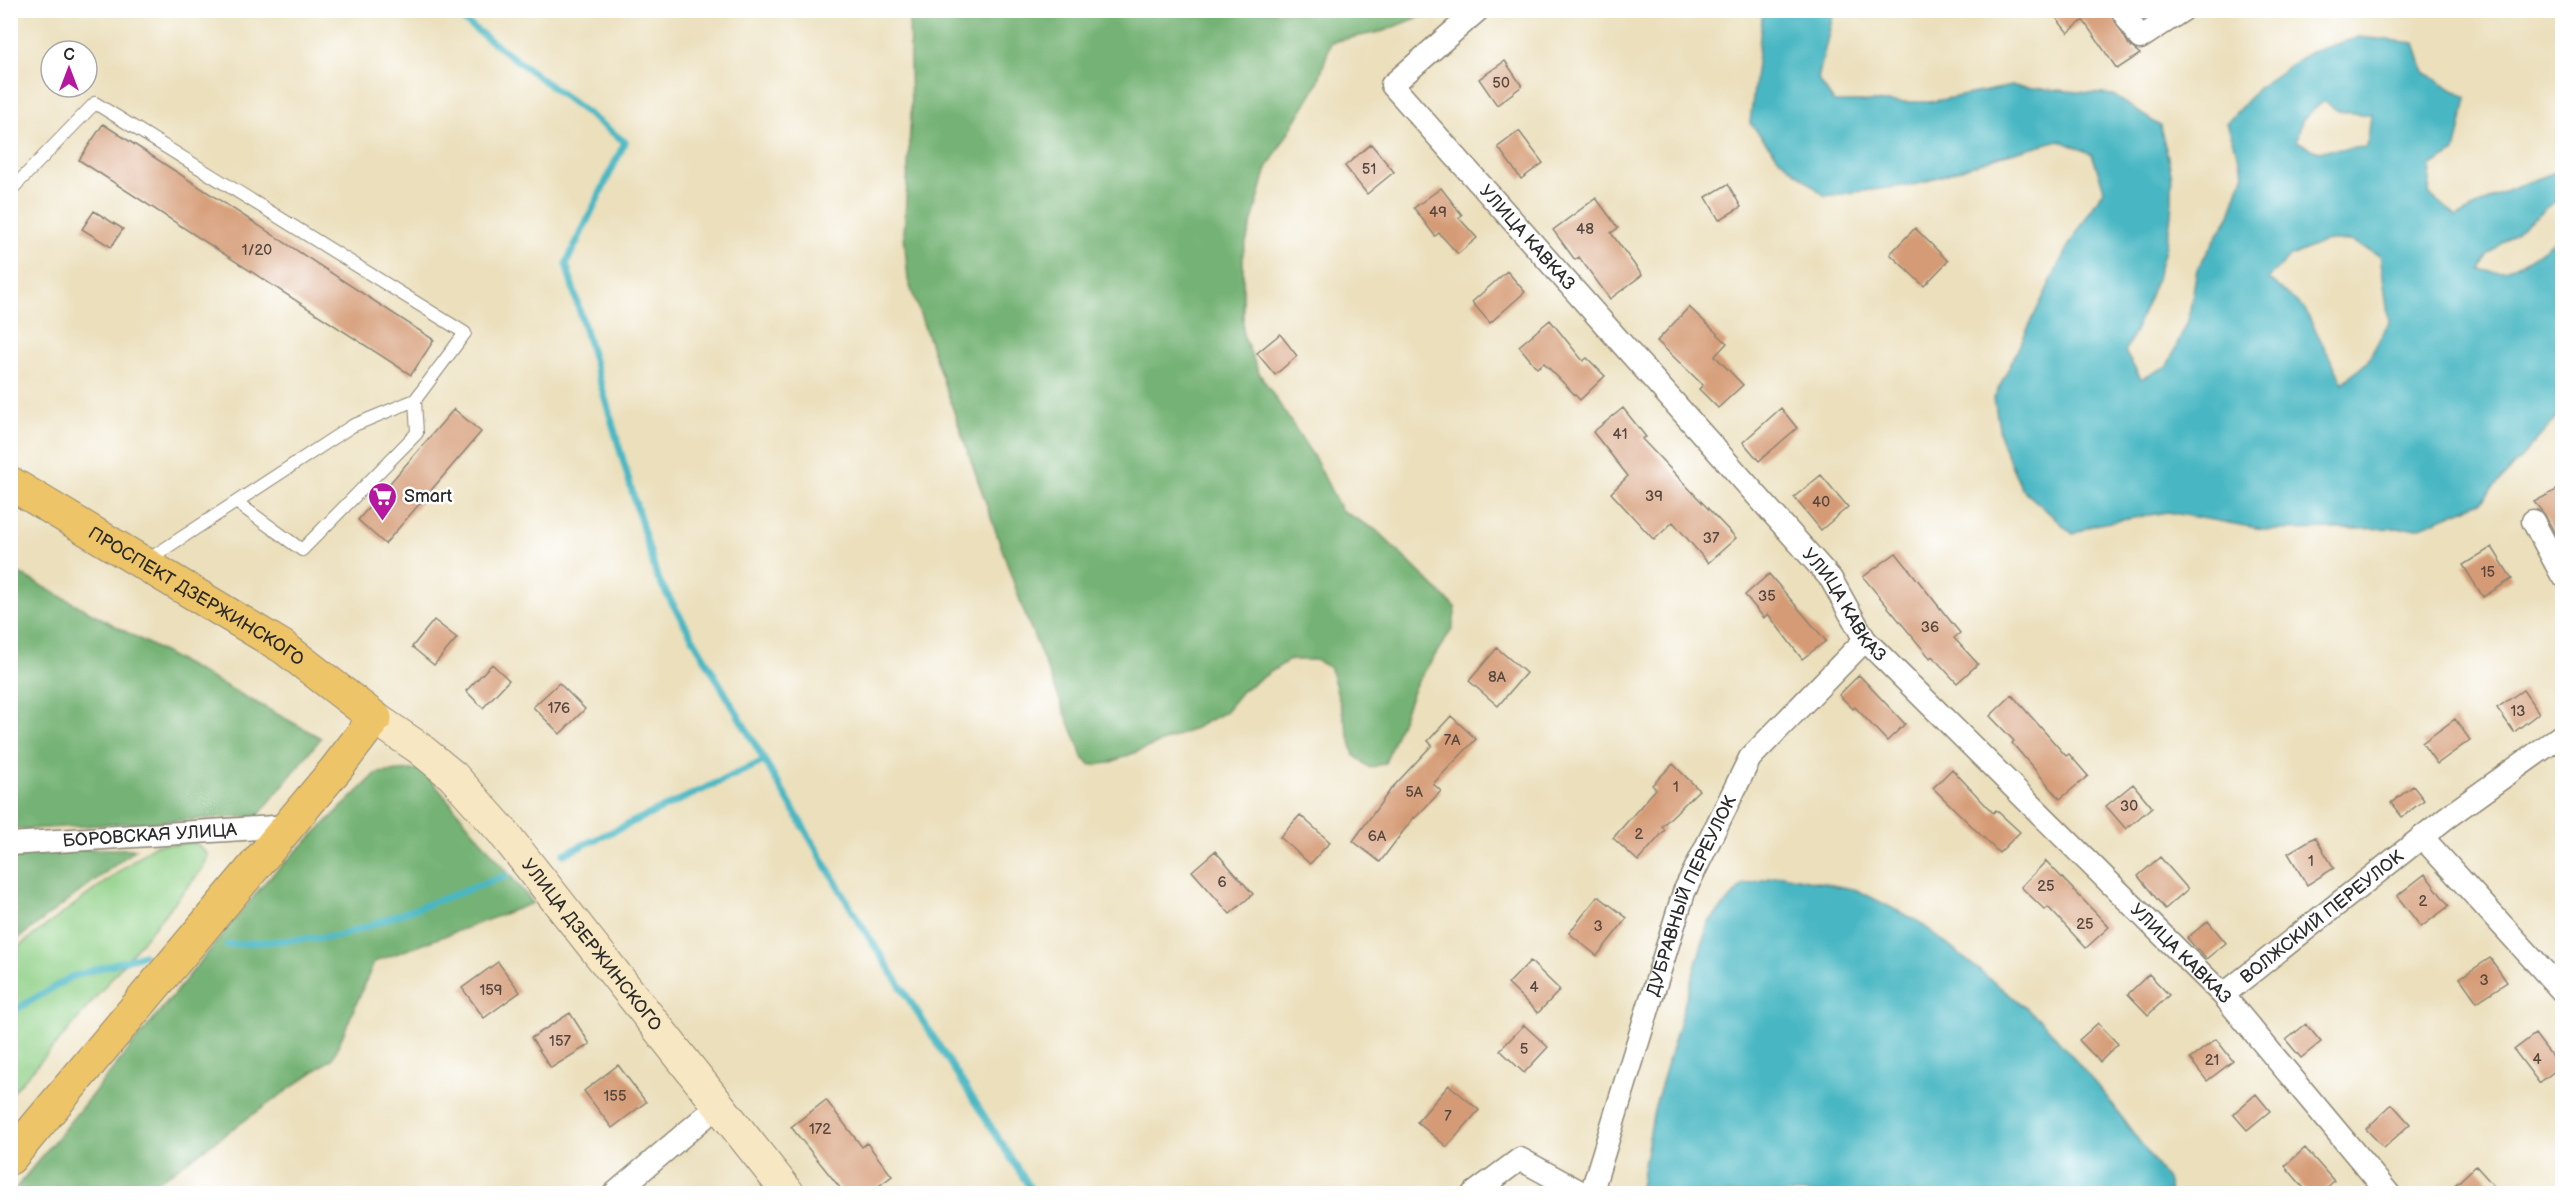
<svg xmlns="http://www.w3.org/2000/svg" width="2573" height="1204" font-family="'Balsamiq Sans',sans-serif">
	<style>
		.green { fill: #90d087; stroke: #5e7e59; stroke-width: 1.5 }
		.forest { fill: #74b274; stroke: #506e50; stroke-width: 1.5 }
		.water { fill: #49b7c3; stroke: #3a7177; stroke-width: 1.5; fill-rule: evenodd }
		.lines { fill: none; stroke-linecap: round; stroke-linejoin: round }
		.stream { stroke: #49b7c3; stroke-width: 7 }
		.building { fill: #d59b76 }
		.lane-casing { stroke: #8b8574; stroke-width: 14 }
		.street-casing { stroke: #8b8574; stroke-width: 25 }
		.secondary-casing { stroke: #8b8574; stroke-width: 34 }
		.primary-casing { stroke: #8b8574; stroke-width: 35 }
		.lane { stroke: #fff; stroke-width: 12 }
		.street { stroke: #fff; stroke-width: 22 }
		.secondary { stroke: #f8e7c3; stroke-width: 32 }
		.primary { stroke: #eec469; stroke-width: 33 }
		.labels { text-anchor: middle; stroke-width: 5; stroke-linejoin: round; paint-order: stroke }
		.number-label { font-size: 15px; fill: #56473e }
		.street-label { font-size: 18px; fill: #2b2b2b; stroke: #fff }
		.poi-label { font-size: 18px; fill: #2b2b2b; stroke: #fff; text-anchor: start }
	</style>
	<rect width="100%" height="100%" fill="#fff"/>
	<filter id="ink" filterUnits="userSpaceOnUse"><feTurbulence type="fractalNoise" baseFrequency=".0167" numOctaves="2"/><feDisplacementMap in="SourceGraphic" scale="12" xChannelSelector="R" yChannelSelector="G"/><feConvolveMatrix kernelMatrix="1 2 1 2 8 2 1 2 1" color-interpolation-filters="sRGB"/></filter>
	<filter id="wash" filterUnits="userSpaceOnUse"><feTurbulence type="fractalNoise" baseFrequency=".008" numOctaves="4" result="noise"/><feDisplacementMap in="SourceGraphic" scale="24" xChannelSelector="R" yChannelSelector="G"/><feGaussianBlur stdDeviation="1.35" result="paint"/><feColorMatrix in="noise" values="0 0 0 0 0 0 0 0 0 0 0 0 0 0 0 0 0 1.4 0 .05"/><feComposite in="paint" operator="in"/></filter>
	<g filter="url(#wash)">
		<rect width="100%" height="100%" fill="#ebdfbc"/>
		<!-- green -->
		<path class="green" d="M196,843L208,855L203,868L66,1033L11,1094V952L155,845Z"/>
		<!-- forest -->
		<path class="forest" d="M909,11H1434L1384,31L1331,42L1317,85L1267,168L1243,253V335L1259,373L1315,459L1341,510L1376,530L1456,608L1452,629L1415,686L1385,763L1370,768L1354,755L1333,677L1329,667L1315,660H1289L1243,690L1225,712L1189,731L1109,763L1091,765L1084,759L1024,612L908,280L904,234L911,115Z
			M11,569L321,738L258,816L11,830Z
			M422,769L533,903L374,962L333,1058L142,1193L11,1194L267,880L377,773Z
			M63,849H136L11,944V852Z"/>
		<!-- water -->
		<path class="water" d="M1763,11H1834L1818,79L1834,102H1930L2012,86L2113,95L2160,126C2164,145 2172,166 2172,185C2174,245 2150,300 2125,352L2141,379L2167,366L2188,321L2197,269L2230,215L2244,173L2227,123L2258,88L2308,53L2359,37L2415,43L2424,72L2467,98L2455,152L2431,166L2429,194L2457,217L2509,189L2556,172L2562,165V196L2487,255L2480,270C2510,278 2540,252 2562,234V412L2481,502L2418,528L2268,530L2167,512L2094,525L2073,534L2021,488L2001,440L1994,398L2066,250L2104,189L2092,154L2059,140L2000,156L1918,184L1825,196L1780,159L1750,123ZM2324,101L2338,111L2371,115L2367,147L2315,151L2297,141L2302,120ZM2325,241H2350L2380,255L2389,322L2367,362L2343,383L2304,308L2268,279L2289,257Z
			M1782,875L1857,890L1919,922L2042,1021L2106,1096L2167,1179L2170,1193H1639L1654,1110L1708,923L1743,885Z"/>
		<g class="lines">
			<!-- stream -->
			<path class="stream" d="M450,10L625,142L566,264L657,577L858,920L1034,1194
				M564,854L764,761
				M227,945L340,936L506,876
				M10,1013L71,977L143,955"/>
		</g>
		<g id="blocks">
			<!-- building -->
			<path class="building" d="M2050,10H2109L2129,45L2140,54L2117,69L2083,20L2068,33Z
				M2138,10H2157L2144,19Z
				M1505,61L1522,86L1497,105L1479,79Z
				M103,124L434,340L411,375L79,160Z
				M1519,131L1543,163L1521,179L1498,147Z
				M1371,144L1394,172L1367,194L1345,166Z
				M1728,184L1741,207L1719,220L1706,197Z
				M1441,188L1462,215L1459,218L1477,238L1458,254L1439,233L1435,236L1414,208Z
				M1596,198L1618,228L1611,233L1642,275L1610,299L1579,257L1575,260L1553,230Z
				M94,211L123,229L111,247L82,229Z
				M1915,228L1948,261L1924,286L1890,254Z
				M1507,271L1525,292L1490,323L1472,302Z
				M1689,307L1727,343L1715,356L1743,385L1718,408L1699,389L1703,385L1657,341Z
				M1550,320L1583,361L1587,358L1605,376L1580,400L1544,363L1537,368L1519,346Z
				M1280,334L1297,356L1275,375L1257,353Z
				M1623,408L1646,437L1642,439L1736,538L1708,563L1673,522L1654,540L1611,493L1628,476L1593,432Z
				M1781,408L1797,428L1759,461L1743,442Z
				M454,409L481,432L385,544L358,520Z
				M1821,475L1848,507L1821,530L1794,497Z
				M2562,487V547L2545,515L2534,502Z
				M2492,547L2512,579L2483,597L2463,565Z
				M1896,553L1960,633L1954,638L1978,664L1957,683L1932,656L1930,658L1863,577Z
				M1769,574L1826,641L1802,659L1768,614L1764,618L1745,595Z
				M434,620L457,638L434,665L412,647Z
				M1497,648L1526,673L1498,706L1469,681Z
				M492,664L509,680L483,708L466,691Z
				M1859,675L1905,724L1887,741L1855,707L1853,709L1839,695Z
				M559,683L585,709L560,734L533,707Z
				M2523,690L2539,713L2514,732L2497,708Z
				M2012,695L2066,756L2069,754L2088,776L2060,799L2012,743L2014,741L1990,716Z
				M1451,716L1476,739L1433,784L1441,791L1415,818L1414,817L1380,862L1353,841L1391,789L1432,745L1428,741Z
				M2455,719L2470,740L2437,764L2422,743Z
				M1673,764L1699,790L1662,826L1665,830L1638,861L1613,838L1656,789L1652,785Z
				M1952,769L1993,813L1996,810L2020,832L1999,853L1933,788Z
				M2133,784L2152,807L2126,829L2106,806Z
				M2413,786L2424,800L2402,817L2391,803Z
				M1300,815L1330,842L1310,864L1280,837Z
				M2315,837L2334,868L2307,885L2288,853Z
				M1215,851L1253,894L1230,914L1192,871Z
				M2160,857L2188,889L2165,909L2138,876Z
				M2046,861L2109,927L2086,948L2048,907L2045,910L2021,887Z
				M2425,874L2449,906L2421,927L2397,896Z
				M1598,896L1627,918L1597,956L1569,933Z
				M2208,921L2226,943L2206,959L2187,938Z
				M2490,958L2507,982L2477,1002L2460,978Z
				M1530,961L1560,990L1538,1013L1508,984Z
				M498,962L520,992L484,1018L462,988Z
				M2149,974L2169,995L2148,1015L2128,994Z
				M570,1013L590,1044L551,1068L531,1038Z
				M2098,1023L2118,1044L2100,1062L2079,1040Z
				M2306,1024L2321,1042L2301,1058L2286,1040Z
				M1524,1025L1548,1047L1524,1073L1500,1050Z
				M2535,1034L2560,1067L2539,1083L2514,1050Z
				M2216,1039L2233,1061L2207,1081L2190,1059Z
				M618,1065L646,1102L612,1128L584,1091Z
				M1449,1085L1479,1110L1447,1147L1417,1122Z
				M2256,1094L2270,1111L2247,1130L2233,1114Z
				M826,1100L862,1147L867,1143L892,1176L868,1194H845L791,1127Z
				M2392,1104L2410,1124L2384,1148L2366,1129Z
				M2305,1148L2334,1181L2320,1194H2309L2285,1166Z
				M2476,1166L2501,1194H2445Z"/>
		</g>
	</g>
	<g filter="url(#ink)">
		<use href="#blocks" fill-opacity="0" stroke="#8b8574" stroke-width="1.5"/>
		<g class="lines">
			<defs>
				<path id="lane" d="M10,191L95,103L465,333L415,400L352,426L146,561
					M236,502L302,550L417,433L415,400"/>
				<g id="street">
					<path id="s1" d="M1478,10L1392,85L1831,579L1865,640L2223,995L2389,1194"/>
					<path d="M2122,10L2140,38L2183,10"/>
					<path d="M2533,521L2562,575"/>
					<path d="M2422,837L2562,991"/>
					<path id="s2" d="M10,844L288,826"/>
					<path id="s3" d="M2223,995L2446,818L2562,735"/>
					<path d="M614,1194L719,1105"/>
					<path d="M1473,1194L1520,1159L1584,1194"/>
					<path id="s4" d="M1591,1194L1684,892L1750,758L1865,640"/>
				</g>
				<g id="secondary">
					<path id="s5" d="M375,718L419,748L453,776L502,831L789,1194"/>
				</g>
				<g id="primary">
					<path id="s6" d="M10,483L283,647L375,718L336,769L10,1158"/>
				</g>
			</defs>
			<!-- lane casing -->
			<use href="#lane" class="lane-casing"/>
			<!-- street casing -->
			<use href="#street" class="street-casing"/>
			<!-- secondary casing -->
			<use href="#secondary" class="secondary-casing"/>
			<!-- primary casing -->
			<use href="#primary" class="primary-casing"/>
			<!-- lane -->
			<use href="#lane" class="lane"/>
			<!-- street -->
			<use href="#street" class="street"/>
			<!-- secondary -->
			<use href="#secondary" class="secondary"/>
			<!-- primary -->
			<use href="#primary" class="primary"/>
		</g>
	</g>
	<!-- icons -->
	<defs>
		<symbol id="supermarket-pin" viewBox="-11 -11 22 30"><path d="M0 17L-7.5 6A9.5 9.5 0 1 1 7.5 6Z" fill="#b5179e" stroke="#fff"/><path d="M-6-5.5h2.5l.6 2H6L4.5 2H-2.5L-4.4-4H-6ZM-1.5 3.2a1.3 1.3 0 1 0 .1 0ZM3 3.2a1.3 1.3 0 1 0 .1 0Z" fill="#fff"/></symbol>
	</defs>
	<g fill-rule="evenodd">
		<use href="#supermarket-pin" x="366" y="480" width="33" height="45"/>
	</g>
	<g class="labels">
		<!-- number labels -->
		<g class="number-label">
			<text x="1501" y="88">50</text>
			<text x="1369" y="174">51</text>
			<text x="1438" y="217">49</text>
			<text x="1585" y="234">48</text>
			<text x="257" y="255">1/20</text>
			<text x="1620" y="439">41</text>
			<text x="1654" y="501">39</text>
			<text x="1821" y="507">40</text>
			<text x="1711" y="543">37</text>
			<text x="2488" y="577">15</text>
			<text x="1767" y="601">35</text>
			<text x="1930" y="632">36</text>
			<text x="1497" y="682">8А</text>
			<text x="559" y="713">176</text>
			<text x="2518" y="716">13</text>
			<text x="1452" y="745">7А</text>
			<text x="1676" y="792">1</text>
			<text x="1414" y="797">5А</text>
			<text x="2129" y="811">30</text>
			<text x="1639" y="839">2</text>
			<text x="1377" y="841">6А</text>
			<text x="2311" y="866">1</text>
			<text x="1222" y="887">6</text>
			<text x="2046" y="891">25</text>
			<text x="2423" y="906">2</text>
			<text x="2085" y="929">25</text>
			<text x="1598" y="931">3</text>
			<text x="2484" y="985">3</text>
			<text x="1534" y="992">4</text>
			<text x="491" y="995">159</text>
			<text x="560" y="1046">157</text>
			<text x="1524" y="1054">5</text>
			<text x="2537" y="1064">4</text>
			<text x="2212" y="1065">21</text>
			<text x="615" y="1101">155</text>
			<text x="1448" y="1121">7</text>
			<text x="820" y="1134">172</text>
		</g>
		<!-- street labels -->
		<g class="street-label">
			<text dy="6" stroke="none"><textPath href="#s1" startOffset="318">УЛИЦА КАВКАЗ</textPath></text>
			<text dy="6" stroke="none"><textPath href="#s6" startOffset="218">ПРОСПЕКТ ДЗЕРЖИНСКОГО</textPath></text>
			<text dy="6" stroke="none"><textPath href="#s1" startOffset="804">УЛИЦА КАВКАЗ</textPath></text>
			<text dy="6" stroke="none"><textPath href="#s2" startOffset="140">БОРОВСКАЯ УЛИЦА</textPath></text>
			<text dy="6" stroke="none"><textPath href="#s4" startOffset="315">ДУБРАВНЫЙ ПЕРЕУЛОК</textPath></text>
			<text dy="6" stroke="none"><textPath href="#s3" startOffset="126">ВОЛЖСКИЙ ПЕРЕУЛОК</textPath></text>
			<text dy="6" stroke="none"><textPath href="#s5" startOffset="316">УЛИЦА ДЗЕРЖИНСКОГО</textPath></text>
			<text dy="6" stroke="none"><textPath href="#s1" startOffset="1290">УЛИЦА КАВКАЗ</textPath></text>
		</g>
		<!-- poi labels -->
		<g class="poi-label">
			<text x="404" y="502">Smart</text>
		</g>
	</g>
	<!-- margin -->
	<rect width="2573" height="1204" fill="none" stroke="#fff" stroke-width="36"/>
	<!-- north arrow -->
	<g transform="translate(69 69)"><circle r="28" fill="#ffffff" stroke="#aaaaaa" stroke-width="1.5"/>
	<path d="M0-4.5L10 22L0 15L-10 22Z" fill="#b5179e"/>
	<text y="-9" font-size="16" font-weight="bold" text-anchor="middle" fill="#2b2b2b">С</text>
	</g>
</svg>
